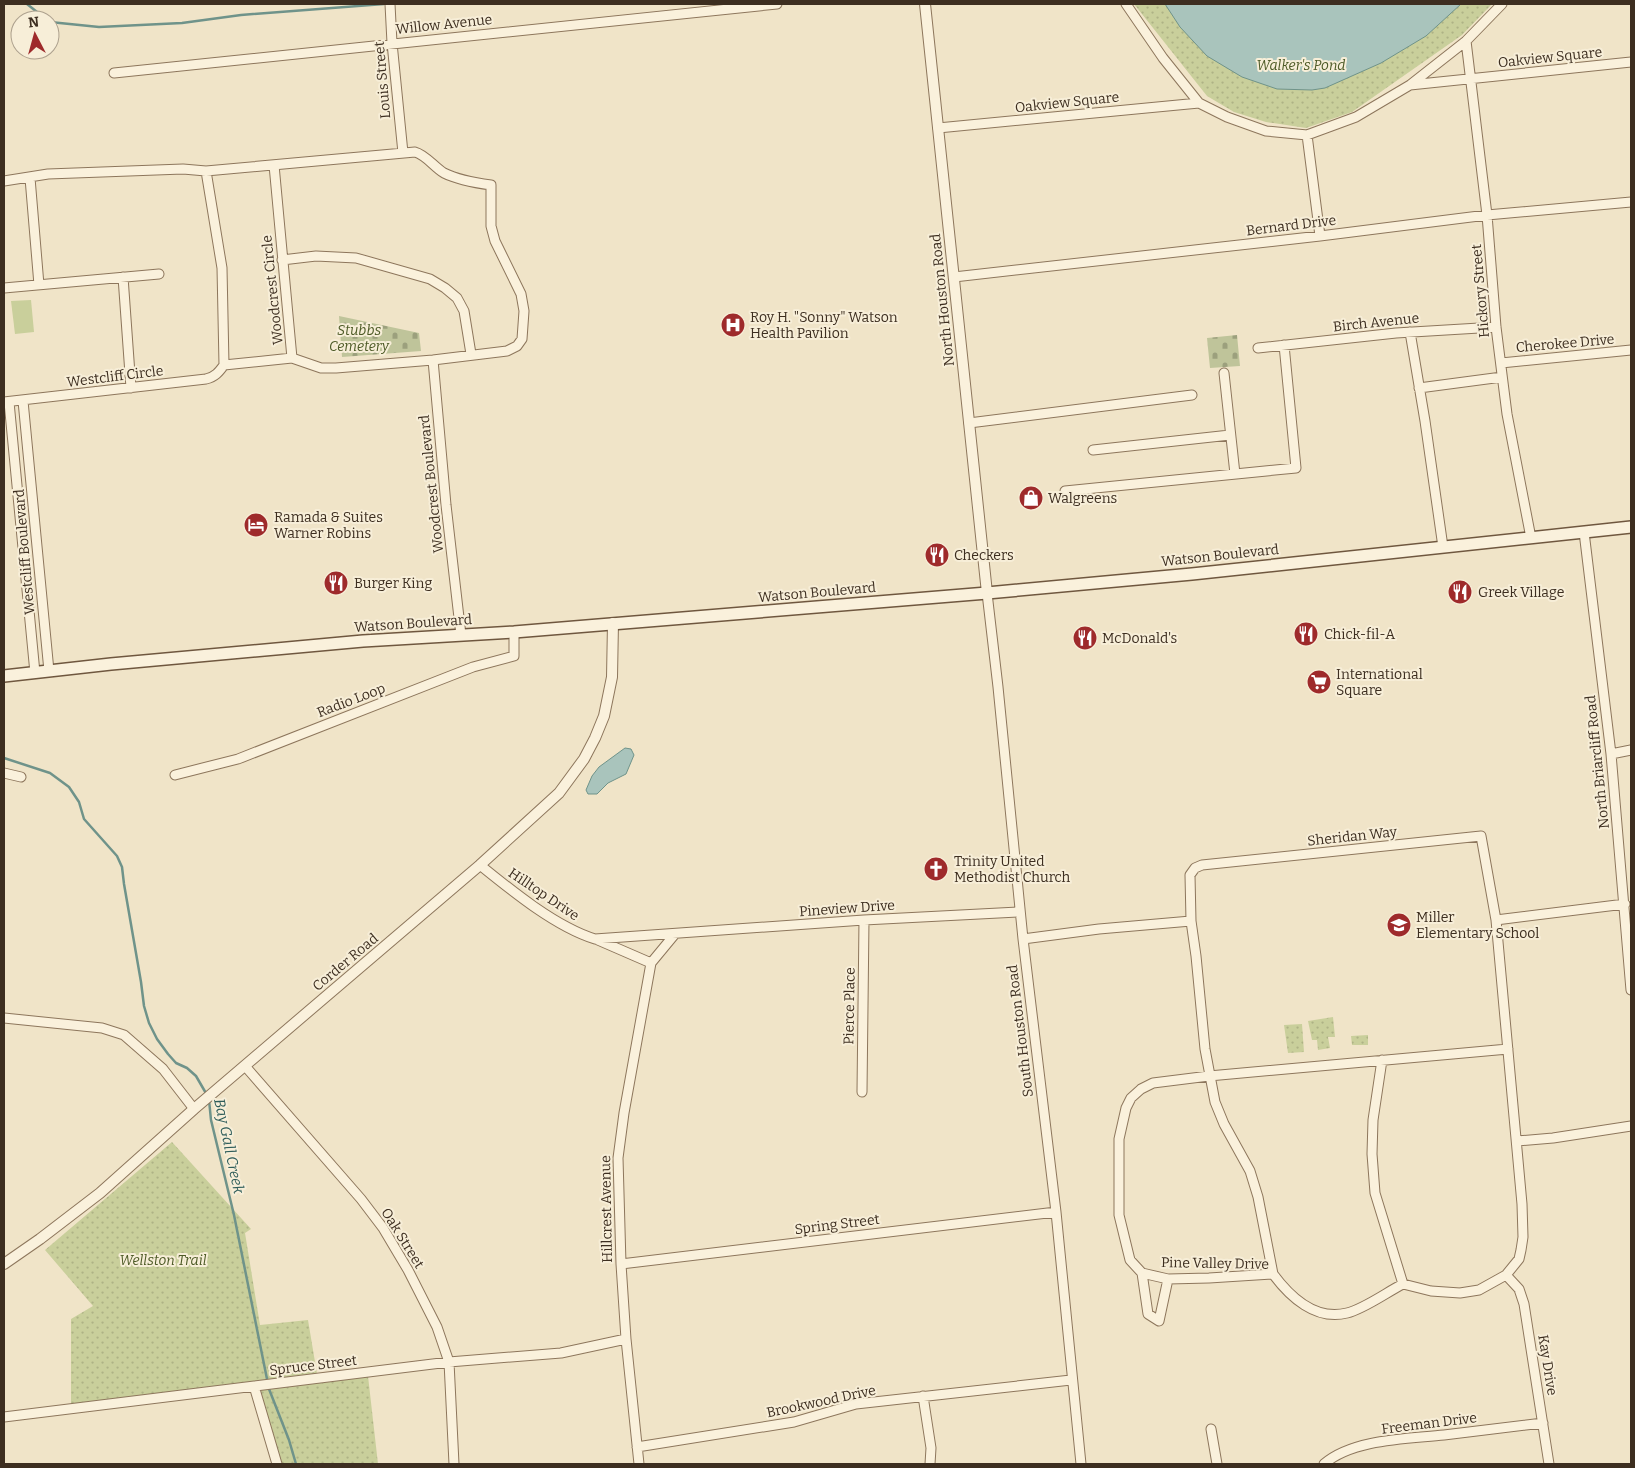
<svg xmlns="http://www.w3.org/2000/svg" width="1635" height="1468" font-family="Bitter,serif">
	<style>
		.grass { fill: url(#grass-dots) }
		.cemetery { fill: url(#cemetery-stones) }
		.pitch { fill: #c9cf9b }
		.water { fill: #a9c4bc; stroke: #6f938a }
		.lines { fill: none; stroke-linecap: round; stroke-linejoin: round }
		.stream { stroke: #6f938a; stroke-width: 2.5 }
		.minor-casing { stroke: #8d765c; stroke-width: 11 }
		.tertiary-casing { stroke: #8d765c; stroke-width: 12 }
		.secondary-casing { stroke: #6f573f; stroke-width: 14 }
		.minor { stroke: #faf1dc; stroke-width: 9 }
		.tertiary { stroke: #faf1dc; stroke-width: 10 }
		.secondary { stroke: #faf1dc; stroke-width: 11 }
		.labels { text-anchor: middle; stroke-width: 4; stroke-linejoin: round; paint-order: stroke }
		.street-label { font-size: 14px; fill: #3d2e20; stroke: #f7eed8 }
		.park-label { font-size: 14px; font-style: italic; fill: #4d5a26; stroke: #f7eed8 }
		.poi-label { font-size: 14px; fill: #3d2e20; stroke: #f7eed8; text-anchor: start }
		.water-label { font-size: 15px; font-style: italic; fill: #2f5d5a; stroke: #f7eed8 }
	</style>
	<defs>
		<pattern id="grass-dots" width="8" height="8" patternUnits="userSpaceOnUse" patternTransform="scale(1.25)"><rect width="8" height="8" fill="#c9cf9b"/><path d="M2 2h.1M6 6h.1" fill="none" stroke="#aeb285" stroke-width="1.8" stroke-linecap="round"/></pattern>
		<pattern id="cemetery-stones" width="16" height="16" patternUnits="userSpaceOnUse" patternTransform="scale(1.25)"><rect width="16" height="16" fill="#bfc49a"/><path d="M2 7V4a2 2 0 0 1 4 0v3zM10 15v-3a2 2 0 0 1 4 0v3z" fill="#9ca07d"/></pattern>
	</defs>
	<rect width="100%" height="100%" fill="#f0e4c8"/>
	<!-- grass -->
	<path class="grass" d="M1134,4H1492L1462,35L1352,112L1306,128L1266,122L1234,112L1207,96Z
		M1333,1017L1335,1037H1328L1330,1048L1318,1050L1317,1040H1312L1308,1021Z
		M1302,1024L1304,1052L1288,1053L1284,1025Z
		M1368,1035V1045H1352L1351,1036Z
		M172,1142L251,1229L245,1233L260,1325L308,1320L317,1374L71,1404V1319L93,1306L45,1250Z
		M368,1376L378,1464H281L279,1453L257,1388Z"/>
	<!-- cemetery -->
	<path class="cemetery" d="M339,316L419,333L421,351L342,357Z
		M1237,335L1240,366L1210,368L1207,338Z"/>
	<!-- pitch -->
	<path class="pitch" d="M31,300L34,332L15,334L11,301Z"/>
	<!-- water -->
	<path class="water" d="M1165,4H1461L1426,36L1381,63L1325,88L1312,90L1277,89L1242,77L1207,56L1180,27Z
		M625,748L631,749L634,755L626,774L608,783L597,794H588L586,790L592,776L599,767Z"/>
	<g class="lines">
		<!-- stream -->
		<path class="stream" d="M27,4L47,20
			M50,22L99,27L182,23L241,15L384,4
			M4,758L50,773L69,787L79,802L84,819L117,856L122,867L124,884L141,982L144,1006L149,1023L157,1039L168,1054L176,1063L187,1068L196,1076L207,1095
			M209,1100L211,1120L234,1215L269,1389L289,1440L296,1464"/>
		<defs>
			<path id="minor" d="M390,4L392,43L403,153
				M1126,4L1163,58L1199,103L1227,117L1266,131L1307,135L1356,117L1410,85L1466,41L1502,4
				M1466,41L1487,215L1496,327L1507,414L1531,538
				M114,73L777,4
				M1410,85L1631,62
				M938,128L1199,103
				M1307,135L1320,236
				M274,165L292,358
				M206,171L222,268L224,365
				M30,178L39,285
				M4,181L48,174L183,169L206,171L415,152C426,155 434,167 444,173C458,180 476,183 491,185V226L495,241L521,294L524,311L522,339L517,346L507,351L433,360L336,368H321L292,358L224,365C219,372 215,377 206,379L4,402
				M282,260L316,256L356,258L430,279L445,288L457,298L464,311L471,354
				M123,277L131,388
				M954,277L1320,236L1487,215L1631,202
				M4,288L159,274
				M1410,332L1425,421L1443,547
				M1258,348L1396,333L1496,327
				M433,360L446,505L461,635
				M1501,363L1631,350
				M1224,373L1235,474
				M1419,388L1502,377
				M23,401L49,671
				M9,402L35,673
				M969,423L1192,395
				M1093,450L1230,435
				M1065,491L1296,468L1284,345
				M1584,532L1611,754L1631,990
				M987,593L998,687L1023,939L1056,1212L1081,1464
				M1611,754L1631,750
				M4,773L21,777
				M175,775L238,759L473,667L514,656V632
				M480,865C512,891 556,927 595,939L864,920L1020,912
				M1496,920L1625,904
				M1023,939L1099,929L1191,921
				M598,940L651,963
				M4,1018L102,1028L124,1035L163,1069L194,1109
				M1382,1060L1373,1120L1372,1154L1375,1193L1403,1284
				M245,1066L361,1199L383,1228L408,1270L437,1327L449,1362L454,1464
				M862,1092L864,920
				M1517,1141L1553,1138L1631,1126
				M621,1264L1056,1212
				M1142,1273L1148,1314L1159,1321L1168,1279
				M1273,1274L1258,1197L1250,1171L1224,1124L1215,1102L1205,1049L1196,956L1191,921L1190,875L1195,868L1202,865L1481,836L1496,920L1522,1204L1523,1237L1521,1250L1519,1259L1506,1275L1479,1290L1460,1293L1431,1291L1403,1284C1387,1292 1364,1309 1347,1313C1316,1321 1290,1297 1273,1274L1209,1278L1168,1279L1142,1273L1130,1260L1119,1215V1139L1126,1108L1131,1098L1141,1089L1153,1083L1209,1076L1508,1049
				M1506,1275L1519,1289L1524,1304L1549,1464
				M254,1386L277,1464
				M923,1396L931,1448L930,1464
				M4,1417L449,1362L561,1353L626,1339
				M1211,1429L1217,1464
				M637,1447L794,1422L856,1404L1071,1380
				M639,1464L626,1339L621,1264L618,1158L624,1113L651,963L675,934
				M1324,1464C1353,1439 1407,1439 1444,1435C1477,1431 1510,1427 1543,1423"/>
			<path id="tertiary" d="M925,4L987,593
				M4,1264L40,1239L100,1193L194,1109L480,865L559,793L584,759L595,738L604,716L612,677L613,623"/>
			<path id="secondary" d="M4,676L111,664L363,641L514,632L987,593L1192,574L1631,527"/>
		</defs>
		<!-- minor casing -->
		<use href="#minor" class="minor-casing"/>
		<!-- tertiary casing -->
		<use href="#tertiary" class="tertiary-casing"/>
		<!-- secondary casing -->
		<use href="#secondary" class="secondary-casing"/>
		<!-- minor -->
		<use href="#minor" class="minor"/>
		<!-- tertiary -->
		<use href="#tertiary" class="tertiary"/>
		<!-- secondary -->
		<use href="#secondary" class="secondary"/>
	</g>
	<!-- icons -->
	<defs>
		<symbol id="hospital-disc" viewBox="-11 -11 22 22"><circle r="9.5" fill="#9e2a2b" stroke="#f7eed8"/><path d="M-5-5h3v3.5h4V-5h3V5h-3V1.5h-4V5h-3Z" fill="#fff"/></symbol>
		<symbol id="shop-disc" viewBox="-11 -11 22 22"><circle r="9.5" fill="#9e2a2b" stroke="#f7eed8"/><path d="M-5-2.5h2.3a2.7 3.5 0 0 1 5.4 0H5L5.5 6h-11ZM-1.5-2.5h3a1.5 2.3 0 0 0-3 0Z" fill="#fff"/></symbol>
		<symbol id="hotel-disc" viewBox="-11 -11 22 22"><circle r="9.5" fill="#9e2a2b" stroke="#f7eed8"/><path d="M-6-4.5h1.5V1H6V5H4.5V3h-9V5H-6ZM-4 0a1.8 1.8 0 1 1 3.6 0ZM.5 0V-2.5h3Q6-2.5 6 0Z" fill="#fff"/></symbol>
		<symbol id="restaurant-disc" viewBox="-11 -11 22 22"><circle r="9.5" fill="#9e2a2b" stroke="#f7eed8"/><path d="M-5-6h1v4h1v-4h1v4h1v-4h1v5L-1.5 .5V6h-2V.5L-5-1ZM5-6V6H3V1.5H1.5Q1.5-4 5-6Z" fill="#fff"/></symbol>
		<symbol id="supermarket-disc" viewBox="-11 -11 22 22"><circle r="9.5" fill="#9e2a2b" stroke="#f7eed8"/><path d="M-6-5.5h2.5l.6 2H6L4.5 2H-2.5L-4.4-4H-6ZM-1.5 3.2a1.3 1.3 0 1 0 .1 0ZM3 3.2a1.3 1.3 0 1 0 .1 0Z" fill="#fff"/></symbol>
		<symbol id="church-disc" viewBox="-11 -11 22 22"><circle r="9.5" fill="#9e2a2b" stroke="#f7eed8"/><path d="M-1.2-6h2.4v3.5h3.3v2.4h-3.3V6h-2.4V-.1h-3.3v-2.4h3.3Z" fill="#fff"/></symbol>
		<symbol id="school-disc" viewBox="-11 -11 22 22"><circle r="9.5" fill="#9e2a2b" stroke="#f7eed8"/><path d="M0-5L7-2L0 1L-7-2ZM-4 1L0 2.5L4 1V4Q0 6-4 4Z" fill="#fff"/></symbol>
	</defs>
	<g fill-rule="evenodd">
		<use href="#hospital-disc" x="719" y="311" width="28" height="28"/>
		<use href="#shop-disc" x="1017" y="484" width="28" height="28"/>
		<use href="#hotel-disc" x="242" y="511" width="28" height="28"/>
		<use href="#restaurant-disc" x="923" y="541" width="28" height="28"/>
		<use href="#restaurant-disc" x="322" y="569" width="28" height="28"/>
		<use href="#restaurant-disc" x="1446" y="578" width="28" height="28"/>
		<use href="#restaurant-disc" x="1292" y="620" width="28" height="28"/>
		<use href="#restaurant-disc" x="1071" y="624" width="28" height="28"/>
		<use href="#supermarket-disc" x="1305" y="668" width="28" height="28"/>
		<use href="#church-disc" x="922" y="855" width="28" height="28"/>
		<use href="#school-disc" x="1385" y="911" width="28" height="28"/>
	</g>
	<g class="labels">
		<!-- street labels -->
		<g class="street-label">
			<text transform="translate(444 24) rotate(-6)" y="5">Willow Avenue</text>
			<text transform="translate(1550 57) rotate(-6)" y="5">Oakview Square</text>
			<text transform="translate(382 80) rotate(-95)" y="5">Louis Street</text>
			<text transform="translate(1067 102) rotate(-6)" y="5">Oakview Square</text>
			<text transform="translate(1291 225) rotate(-7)" y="5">Bernard Drive</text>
			<text transform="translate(272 290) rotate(-96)" y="5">Woodcrest Circle</text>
			<text transform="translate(1480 291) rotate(-95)" y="5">Hickory Street</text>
			<text transform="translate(942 300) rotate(-96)" y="5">North Houston Road</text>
			<text transform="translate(1376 322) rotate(-6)" y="5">Birch Avenue</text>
			<text transform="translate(1565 343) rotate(-5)" y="5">Cherokee Drive</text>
			<text transform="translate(115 376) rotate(-7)" y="5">Westcliff Circle</text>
			<text transform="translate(431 484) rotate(-96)" y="5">Woodcrest Boulevard</text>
			<text transform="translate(24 552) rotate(-95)" y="5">Westcliff Boulevard</text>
			<text transform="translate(1220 555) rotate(-6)" y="5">Watson Boulevard</text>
			<text transform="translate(817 592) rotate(-5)" y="5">Watson Boulevard</text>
			<text transform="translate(413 623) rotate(-4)" y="5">Watson Boulevard</text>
			<text transform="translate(351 700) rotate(-21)" y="5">Radio Loop</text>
			<text transform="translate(1597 762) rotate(-96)" y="5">North Briarcliff Road</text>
			<text transform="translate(1352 836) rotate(-6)" y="5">Sheridan Way</text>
			<text transform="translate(544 894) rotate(34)" y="5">Hilltop Drive</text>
			<text transform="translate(847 908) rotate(-4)" y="5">Pineview Drive</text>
			<text transform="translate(345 962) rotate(-40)" y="5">Corder Road</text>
			<text transform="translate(849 1006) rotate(-89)" y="5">Pierce Place</text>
			<text transform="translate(1020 1031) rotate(-97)" y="5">South Houston Road</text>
			<text transform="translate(606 1209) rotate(-91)" y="5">Hillcrest Avenue</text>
			<text transform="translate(837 1224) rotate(-7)" y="5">Spring Street</text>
			<text transform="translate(403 1238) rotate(58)" y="5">Oak Street</text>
			<text transform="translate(1215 1263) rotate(1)" y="5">Pine Valley Drive</text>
			<text transform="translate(313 1365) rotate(-7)" y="5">Spruce Street</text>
			<text transform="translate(1548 1365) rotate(81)" y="5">Kay Drive</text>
			<text transform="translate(821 1401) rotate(-12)" y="5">Brookwood Drive</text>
			<text transform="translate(1429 1423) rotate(-7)" y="5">Freeman Drive</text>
		</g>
		<!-- park labels -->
		<g class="park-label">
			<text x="1301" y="70">Walker's Pond</text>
			<text x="359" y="335">Stubbs<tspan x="359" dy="16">Cemetery</tspan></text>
			<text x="163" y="1265">Wellston Trail</text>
		</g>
		<!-- poi labels -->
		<g class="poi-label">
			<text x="750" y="322">Roy H. "Sonny" Watson<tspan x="750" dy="16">Health Pavilion</tspan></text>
			<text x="1048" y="503">Walgreens</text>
			<text x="274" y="522">Ramada &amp; Suites<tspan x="274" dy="16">Warner Robins</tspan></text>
			<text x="954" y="560">Checkers</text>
			<text x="354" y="588">Burger King</text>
			<text x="1478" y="597">Greek Village</text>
			<text x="1324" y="639">Chick-fil-A</text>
			<text x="1102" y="643">McDonald's</text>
			<text x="1336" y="679">International<tspan x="1336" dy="16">Square</tspan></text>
			<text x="954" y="866">Trinity United<tspan x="954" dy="16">Methodist Church</tspan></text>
			<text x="1416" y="922">Miller<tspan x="1416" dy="16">Elementary School</tspan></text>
		</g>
		<!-- water labels -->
		<g class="water-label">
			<text transform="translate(229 1146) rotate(78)" y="5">Bay Gall Creek</text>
		</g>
	</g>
	<!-- border -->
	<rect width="1635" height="1468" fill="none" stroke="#3d2e20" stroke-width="10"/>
	<!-- north arrow -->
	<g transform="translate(35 35) rotate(354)"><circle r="24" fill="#f7eed8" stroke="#ada18e"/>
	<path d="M0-4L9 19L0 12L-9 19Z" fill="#9e2a2b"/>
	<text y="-8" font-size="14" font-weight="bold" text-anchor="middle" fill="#3d2e20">N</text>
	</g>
</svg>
